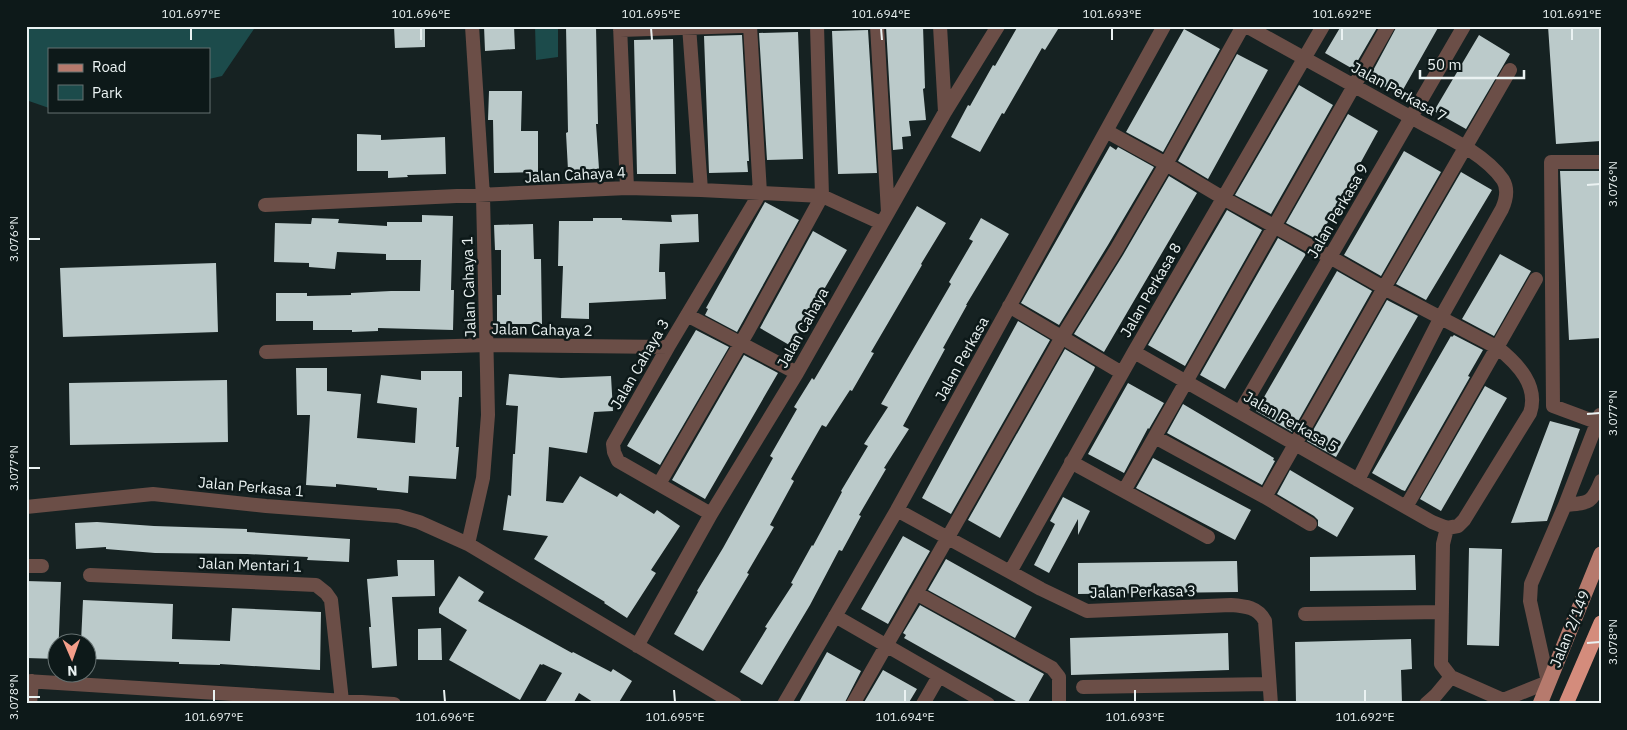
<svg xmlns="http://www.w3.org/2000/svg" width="1627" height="730" font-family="'IBM Plex Sans',sans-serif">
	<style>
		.green { fill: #1c4b4b }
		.building { fill: #bbcaca }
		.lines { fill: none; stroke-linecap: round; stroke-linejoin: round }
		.minor { stroke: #6b4e47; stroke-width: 14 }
		.major { stroke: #b67a6d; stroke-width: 15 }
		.highway { stroke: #d48c7c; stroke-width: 15 }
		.ticks { fill: none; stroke: #eaf2f2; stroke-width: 2 }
		.labels { text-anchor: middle; stroke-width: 5; stroke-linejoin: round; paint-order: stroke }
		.street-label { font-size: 15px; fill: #eaf2f2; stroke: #0d1919 }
		.neatline { fill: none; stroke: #eaf2f2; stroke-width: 2 }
		.ticks-label { font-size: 12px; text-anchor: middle; fill: #eaf2f2 }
	</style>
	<rect width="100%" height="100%" fill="#162222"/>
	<!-- green -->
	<path class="green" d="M26,26H256L222,76L209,79V49H49V108L26,100Z
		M535,26H558V57L536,60Z"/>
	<!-- building -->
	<path class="building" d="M394,26H425V47L395,48Z
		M484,26H514L515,49L485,51Z
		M566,26H596L598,124H596L599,169L568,170L566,133L568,132Z
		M886,26H923L925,88L923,89L926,120L909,121L911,136L902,137L903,149L893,150Z
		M1018,26H1060L1045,50L1042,48L1004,114L1002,113L980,152L951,137L968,105L970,106L993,65L995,66Z
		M1341,26H1378L1353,69L1325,53Z
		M1397,26H1439L1400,95L1369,78Z
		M1548,26H1601V141L1556,144Z
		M1184,29L1220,49L1163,152L1126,132Z
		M868,30L877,173L838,174L832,31Z
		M798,32L803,159L767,160L759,33Z
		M742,35L749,161H747L748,172L709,173L704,36Z
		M1479,35L1510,54L1466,129L1434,111Z
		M673,39L676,174H637L634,40Z
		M1237,54L1268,70L1208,179L1178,161Z
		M1299,85L1333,105L1271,214L1235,195Z
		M489,91H522L521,131H538V172L494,173L493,120H488Z
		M1348,114L1378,131L1318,240L1286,223Z
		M357,134L381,135V140L445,137L446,174L407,175L408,177L388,178V171H357Z
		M1110,146L1116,150L1118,147L1154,167L1108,245L1059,325L1021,303Z
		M1404,151L1441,172L1381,276L1344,255Z
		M1560,171H1601V338L1569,340Z
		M1461,172L1492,190L1426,300L1396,284Z
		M1169,176L1197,193L1104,352L1074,334L1123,255Z
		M765,202L799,220L737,332L705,315L708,309L706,308Z
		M917,206L946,223L921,264L922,265L871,352L874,353L852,391L850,390L826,427L822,425L791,479L794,481L770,525L774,527L747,573L749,574L703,651L674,634L698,592L697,591L723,548L773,458L770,456L797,409L794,407L812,378L814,380Z
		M1227,210L1262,230L1185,366L1148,345Z
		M698,214L699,242L660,244L659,272H665L666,299L589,303V319L561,318L563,266H558L559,221H593V218H622V220L672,222L671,215Z
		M422,215L453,216L451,290H454L453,330L378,328V331L352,332V330H313V321H276V293H307V296L351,295V293L391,291H420L421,260H386V254L337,252L335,269L309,267V263L274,262L275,223L311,224L312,218L339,219L338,223L387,226V222H422Z
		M981,218L1009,234L966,305H967L943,348L945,349L903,426L909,429L884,468L886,469L859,515L861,516L842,551L839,550L810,605L762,685L740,672L767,628L765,627L793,584L791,583L812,545L813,546L842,492L841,491L868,446L864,444L888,407L881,404L951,284L949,282L973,241L969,239Z
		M533,224L534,259H541L542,324H497V295H501V250H495L494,225Z
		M813,231L847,250L791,346L760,328Z
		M1278,238L1306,254L1225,389L1200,375Z
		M1500,254L1531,271L1494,336L1462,319Z
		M216,263L218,332L63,337L60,268Z
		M1337,271L1372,291L1292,432L1256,411Z
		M1387,300L1418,316L1336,457L1307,441Z
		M1018,321L1050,340L951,514L922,498Z
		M696,330L729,347L660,465L627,446Z
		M1454,335L1483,350L1468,376L1470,377L1405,491L1402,490L1372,473L1451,336L1452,337Z
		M1065,349L1095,367L1094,370L1000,538L968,520Z
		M744,355L778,373L705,499L672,480Z
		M296,368H327V391L361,394L357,438L415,443L417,408L377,403L381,375L421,380V371H462V397H459L456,447H459L456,479L409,476L408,493L377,490V488L336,484V487L306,485L310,415H297Z
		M509,374L561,378L611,376L613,411L594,412L587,453L549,447L546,501L563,503L580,476L617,497L620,493L654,514L657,510L680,526L651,570L656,573L627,618L604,603L605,602L534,559L548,536L503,530L508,495L511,496L513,454H515L518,406L506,405Z
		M227,380L228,442L70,445L69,383Z
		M1128,383L1164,403L1149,429L1148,428L1124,473L1088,454Z
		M1485,386L1507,398L1441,511L1420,499Z
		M1183,404L1274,458L1273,460L1275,461L1262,485L1167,433Z
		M1550,421L1580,429L1547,521L1511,523Z
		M1153,458L1251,510L1235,540L1136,488Z
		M1290,470L1354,508L1337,537L1318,526V520L1314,516L1277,494Z
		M1063,497L1090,511L1078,535V519L1049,573L1034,565L1055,524L1050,521Z
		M97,522L154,526L247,529V532L350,539L349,562L307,560L308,557L247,554L155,553L106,549V547L76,549L75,523Z
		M903,536L930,551L888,624L861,609Z
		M1469,548L1502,549L1499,646L1467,645Z
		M1415,555L1416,590L1310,591V557Z
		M946,559L1032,607L1015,638L928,590Z
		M397,560H434L435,596L392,597L397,666L372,668L369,627H371L367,579L398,576Z
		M1237,561L1238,592L1078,594V563Z
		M459,576L484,592L478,601L572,653L573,652L611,672L613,669L632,681L618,704H596L579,693L573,704H544L562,673L543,664L542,665L540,664L520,700L449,660L467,630L439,613V608Z
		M26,581L61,582L58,659L26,658Z
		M83,600L173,604L172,639L230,641L232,608L321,612L320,670L220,664V665L179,664V662L88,659V642H81Z
		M920,605L1044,674L1027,704H1021L904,638L906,635L903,633Z
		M441,628L442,660H418V629Z
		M1228,633L1229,670L1071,675L1070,638Z
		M1411,639L1412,669L1401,670L1402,703L1296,704L1295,642Z
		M827,652L861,671L844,704H798Z
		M883,670L917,689L908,704H863Z"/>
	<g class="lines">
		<!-- minor -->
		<path class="minor" d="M620,26L627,188
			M689,26L701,190
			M877,26L888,212
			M940,26L945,112
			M1246,26C1298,55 1350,84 1403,113C1434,131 1482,150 1503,180C1509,190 1506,200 1502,209L1440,319L1358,480
			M620,30L742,26
			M1106,131L1166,164L1223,198L1330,257L1384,288L1498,348C1518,364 1539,386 1530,413L1464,520L1458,526L1447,528L1443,544L1441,664L1451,677L1503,700
			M265,205L627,188L701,190L822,196L881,223
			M1009,306L1122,373
			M687,315L797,373
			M266,352L487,345L668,347
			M1134,352L1432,522L1447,528
			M1240,412L1464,26
			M1596,422L1553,406L1551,162H1601
			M1155,437L1265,497L1310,524
			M1071,462L1208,537
			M659,484L749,329L822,196L817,26
			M1124,491L1388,26
			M1265,497L1384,288L1510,70
			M1565,505L1600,415
			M26,507L153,494L266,506L398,516L419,522L468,544L735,704
			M1406,507L1536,279
			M897,510L1041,589L1087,611L1231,605C1245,606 1258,607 1265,621L1271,704
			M711,514L618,461L614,452L613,444L668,347L760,193L750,26
			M468,544L483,478L488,415L483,196L472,26
			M26,566H42
			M1010,572L1134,352L1323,26
			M90,575L316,585L326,593L331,600L342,701
			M916,593L1052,668L1059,677V704
			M1305,614L1442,612
			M835,616L988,704
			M637,646L711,514L797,373L945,112L998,26
			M26,681L394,704
			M1083,687L1269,684
			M30,704L32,681
			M784,704L897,510L1164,26
			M853,704L1062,337L1116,250L1166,164L1243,26
			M923,704L939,676
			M1426,704L1436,695L1451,677
			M1507,704L1503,700L1548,682L1530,601L1531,584L1565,505C1588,503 1592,504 1601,481"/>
		<!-- major -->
		<path class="major" d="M1540,704L1601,554"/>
		<!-- highway -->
		<path class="highway" d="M1566,704L1601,623"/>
	</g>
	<!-- ticks -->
	<path class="ticks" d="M191,28V40M421,28V40M651,28L652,40M881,28L882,40M1112,28V40M1342,28V40M1572,28V40M1587,185L1600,184M28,239H40M1587,414L1600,413M28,468H40M1587,643L1600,642M214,690V702M444,690L445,702M674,690L675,702M905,690V702M1135,690V702M1365,690V702M28,697H40"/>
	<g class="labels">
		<!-- street labels -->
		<g class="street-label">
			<text transform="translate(1399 92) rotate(29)" y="5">Jalan Perkasa 7</text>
			<text transform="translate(575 175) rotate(-3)" y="5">Jalan Cahaya 4</text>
			<text transform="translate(1338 211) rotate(-60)" y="5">Jalan Perkasa 9</text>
			<text transform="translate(469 287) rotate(-92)" y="5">Jalan Cahaya 1</text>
			<text transform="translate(1151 290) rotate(-60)" y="5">Jalan Perkasa 8</text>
			<text transform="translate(803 328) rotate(-61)" y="5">Jalan Cahaya</text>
			<text transform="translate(542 330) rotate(1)" y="5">Jalan Cahaya 2</text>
			<text transform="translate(962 359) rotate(-61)" y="5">Jalan Perkasa</text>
			<text transform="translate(640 364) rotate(-60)" y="5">Jalan Cahaya 3</text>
			<text transform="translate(1291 422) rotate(30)" y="5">Jalan Perkasa 5</text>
			<text transform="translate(251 487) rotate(5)" y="5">Jalan Perkasa 1</text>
			<text transform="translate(250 565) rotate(2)" y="5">Jalan Mentari 1</text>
			<text transform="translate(1143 592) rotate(-1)" y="5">Jalan Perkasa 3</text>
			<text transform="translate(1570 629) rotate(-68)" y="5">Jalan 2/149</text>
		</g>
	</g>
	<!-- border -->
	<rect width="1627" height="730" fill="none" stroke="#0d1919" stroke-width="55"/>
	<!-- legend -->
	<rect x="48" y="48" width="162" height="65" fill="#0d1919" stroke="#657070"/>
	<rect x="58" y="64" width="25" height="8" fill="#b67a6d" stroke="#657070"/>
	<text x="92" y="72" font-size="15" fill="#eaf2f2">Road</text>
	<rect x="58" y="85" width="25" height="15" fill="#1c4b4b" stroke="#657070"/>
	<text x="92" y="98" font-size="15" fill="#eaf2f2">Park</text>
	<!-- north arrow -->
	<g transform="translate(72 658) rotate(178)"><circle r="24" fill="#0d1919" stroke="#657070"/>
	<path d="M0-4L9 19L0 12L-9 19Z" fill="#f49e8a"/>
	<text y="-8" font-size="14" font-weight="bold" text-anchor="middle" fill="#eaf2f2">N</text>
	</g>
	<!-- scale -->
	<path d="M1420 70v8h104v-8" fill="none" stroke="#eaf2f2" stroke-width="2.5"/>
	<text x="1427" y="70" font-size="15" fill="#eaf2f2" stroke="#0d1919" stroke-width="4" paint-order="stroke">50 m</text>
	<rect x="28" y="28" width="1572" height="674" class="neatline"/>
	<g class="ticks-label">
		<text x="191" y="18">101.697°E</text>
		<text x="421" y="18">101.696°E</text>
		<text x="651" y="18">101.695°E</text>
		<text x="881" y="18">101.694°E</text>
		<text x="1112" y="18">101.693°E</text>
		<text x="1342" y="18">101.692°E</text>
		<text x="1572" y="18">101.691°E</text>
		<text transform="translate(1613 184) rotate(-90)" y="4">3.076°N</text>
		<text transform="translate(14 239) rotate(-90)" y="4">3.076°N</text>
		<text transform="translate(1613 413) rotate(-90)" y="4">3.077°N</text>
		<text transform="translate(14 468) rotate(-90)" y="4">3.077°N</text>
		<text transform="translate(1613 642) rotate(-90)" y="4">3.078°N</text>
		<text transform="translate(14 697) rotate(-90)" y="4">3.078°N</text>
		<text x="214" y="721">101.697°E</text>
		<text x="445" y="721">101.696°E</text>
		<text x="675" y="721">101.695°E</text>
		<text x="905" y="721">101.694°E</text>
		<text x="1135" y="721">101.693°E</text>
		<text x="1365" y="721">101.692°E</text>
	</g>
</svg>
